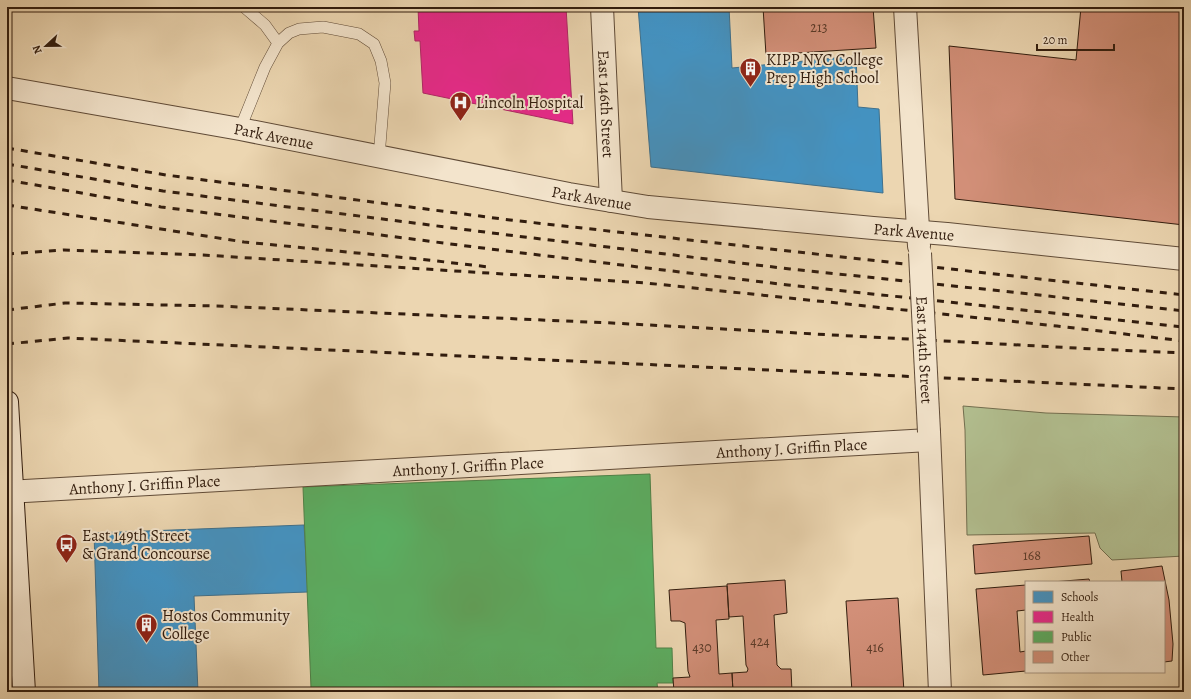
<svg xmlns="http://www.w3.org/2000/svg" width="1191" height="699" font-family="Alegreya,serif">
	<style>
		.green { fill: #b2bf90; stroke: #726e4f }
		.schools { fill: #4393c3; stroke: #3e708d }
		.health { fill: #e7298a; stroke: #b12565 }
		.public { fill: #5aae61; stroke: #4e8248 }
		.building { fill: #d28f78; stroke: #321d0e }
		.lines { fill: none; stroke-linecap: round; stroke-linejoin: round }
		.lane-casing { stroke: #604b37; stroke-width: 12 }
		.street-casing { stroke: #604b37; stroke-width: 24 }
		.secondary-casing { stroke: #321d0e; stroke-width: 24 }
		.lane { stroke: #f3e4cc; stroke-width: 11 }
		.street { stroke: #f3e4cc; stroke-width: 22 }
		.secondary { stroke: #f3e4cc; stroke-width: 22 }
		.rail { stroke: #321d0e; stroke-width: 3; stroke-dasharray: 7 7; stroke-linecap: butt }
		.street-bridge-casing { stroke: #604b37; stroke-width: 24; stroke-linecap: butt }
		.street-bridge { stroke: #f3e4cc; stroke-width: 22 }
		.labels { text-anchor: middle; stroke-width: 4; stroke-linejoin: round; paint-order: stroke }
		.number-label { font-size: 14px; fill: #5a3a28 }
		.poi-label { font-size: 16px; fill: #321d0e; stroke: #f3e4cc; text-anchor: start }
		.street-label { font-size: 16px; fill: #321d0e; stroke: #f3e4cc }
	</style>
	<rect width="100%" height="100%" fill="#ecd6b1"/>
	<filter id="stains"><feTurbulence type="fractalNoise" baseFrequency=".005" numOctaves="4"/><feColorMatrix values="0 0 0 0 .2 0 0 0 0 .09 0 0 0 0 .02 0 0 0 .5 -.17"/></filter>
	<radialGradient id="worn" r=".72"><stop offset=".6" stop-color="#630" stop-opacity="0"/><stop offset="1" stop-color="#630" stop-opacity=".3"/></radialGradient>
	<!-- green -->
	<path class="green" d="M963,406L1046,413L1184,417V556L1112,560L1100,548L1095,533L967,535L965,430Z"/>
	<!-- schools -->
	<path class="schools" d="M638,7H729L732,68L856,56L858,107L879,109L883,193L651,167Z
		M304,525L308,592L194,596L198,692H99L94,533Z"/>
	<!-- health -->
	<path class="health" d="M418,7H566L573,124L423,93L420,41H415L414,31H419Z"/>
	<!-- public -->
	<path class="public" d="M650,474L656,648H672L673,683H657L658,692H288V689L311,688L303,487Z"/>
	<!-- building -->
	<path class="building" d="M763,7H873L876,48L766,55Z
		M1081,7H1184V225L955,199L949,46L1076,60Z
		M1089,536L1092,564L975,574L973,545Z
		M1162,566L1169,600L1173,644L1172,661L1164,662V582H1122L1121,571Z
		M1089,579L1090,582H1052Z
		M785,580L787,613L774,615L777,665L781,669H791L792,692H733L732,673L747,672L748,669L746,665L743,616L729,617L727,584Z
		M1026,585V610L1017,611L1020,652L1026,651V671L983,675L976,589Z
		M727,586L729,619L716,620L719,674L732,673L733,692H674L673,678L690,677L688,671L685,623L680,621H671L669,590Z
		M898,598L904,692H852L846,601Z"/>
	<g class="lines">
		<defs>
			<path id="lane" d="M244,7L265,25L278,43
				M240,129L265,67L278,43L289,33L299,29L323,27L359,34L374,44L381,61L385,83L379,157"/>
			<g id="street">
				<path id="s1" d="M602,7L611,201"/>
				<path d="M905,7L919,246"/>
				<path id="s2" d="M7,88L240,129L569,194L648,207L873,228L947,234L1184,259"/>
				<path d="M929,432L940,692"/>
				<path id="s3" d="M7,492L929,440"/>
			</g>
			<path id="secondary" d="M7,402L24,692"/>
		</defs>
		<!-- lane casing -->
		<use href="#lane" class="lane-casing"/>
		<!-- street casing -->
		<use href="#street" class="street-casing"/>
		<!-- secondary casing -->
		<use href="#secondary" class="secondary-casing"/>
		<!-- lane -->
		<use href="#lane" class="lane"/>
		<!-- street -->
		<use href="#street" class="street"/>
		<!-- secondary -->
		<use href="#secondary" class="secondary"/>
		<!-- rail -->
		<path class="rail" d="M7,148L166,175L510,220L1184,295
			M7,164L163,191L508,235L790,269L1002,291L1184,311
			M7,180L161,207L506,251L788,285L1184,327
			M7,205L244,242L419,259L489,267
			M7,254L64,250L203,255L646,283L1057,326L1184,341
			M7,310L65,303L217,306L612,323L1093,349L1184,353
			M7,344L68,338L1184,389"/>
		<defs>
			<g id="street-bridge">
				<path id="s4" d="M920,253L929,432"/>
			</g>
		</defs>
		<!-- street-bridge casing -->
		<use href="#street-bridge" class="street-bridge-casing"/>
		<!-- street-bridge -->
		<use href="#street-bridge" class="street-bridge"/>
	</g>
	<!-- icons -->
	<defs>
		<symbol id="building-pin" viewBox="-11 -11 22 30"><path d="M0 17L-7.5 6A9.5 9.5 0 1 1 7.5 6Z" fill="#8f2418" stroke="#f3e4cc"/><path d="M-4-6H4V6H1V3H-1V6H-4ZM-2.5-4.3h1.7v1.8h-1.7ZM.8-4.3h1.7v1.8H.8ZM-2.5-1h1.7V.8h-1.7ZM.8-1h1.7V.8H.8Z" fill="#fff"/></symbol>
		<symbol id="hospital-pin" viewBox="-11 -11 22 30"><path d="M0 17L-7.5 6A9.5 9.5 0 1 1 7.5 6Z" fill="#8f2418" stroke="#f3e4cc"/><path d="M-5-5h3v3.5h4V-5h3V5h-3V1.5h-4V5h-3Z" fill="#fff"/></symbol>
		<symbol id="bus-pin" viewBox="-11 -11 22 30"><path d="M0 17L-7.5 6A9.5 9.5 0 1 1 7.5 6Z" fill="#8f2418" stroke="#f3e4cc"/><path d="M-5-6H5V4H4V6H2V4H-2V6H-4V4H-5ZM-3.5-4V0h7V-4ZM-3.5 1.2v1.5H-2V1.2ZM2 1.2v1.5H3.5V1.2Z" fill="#fff"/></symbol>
	</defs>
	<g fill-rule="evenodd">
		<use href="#building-pin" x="738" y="56" width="25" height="34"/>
		<use href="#hospital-pin" x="448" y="90" width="25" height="34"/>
		<use href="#bus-pin" x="54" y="532" width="25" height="34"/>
		<use href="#building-pin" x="134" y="612" width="25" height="34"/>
	</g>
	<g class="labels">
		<!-- number labels -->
		<g class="number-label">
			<text x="819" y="32">213</text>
			<text x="1032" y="560">168</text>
			<text x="760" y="646">424</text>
			<text x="702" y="652">430</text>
			<text x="875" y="652">416</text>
		</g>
		<!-- poi labels -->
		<g class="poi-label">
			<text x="766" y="65">KIPP NYC College<tspan x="766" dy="18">Prep High School</tspan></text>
			<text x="476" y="108">Lincoln Hospital</text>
			<text x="82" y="541">East 149th Street<tspan x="82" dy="18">&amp; Grand Concourse</tspan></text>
			<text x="162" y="621">Hostos Community<tspan x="162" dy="18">College</tspan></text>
		</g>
		<!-- street labels -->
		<g class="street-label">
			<text dy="6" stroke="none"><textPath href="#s1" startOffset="97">East 146th Street</textPath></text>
			<text dy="6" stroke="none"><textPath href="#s2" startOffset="271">Park Avenue</textPath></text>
			<text dy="6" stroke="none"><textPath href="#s2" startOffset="595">Park Avenue</textPath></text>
			<text dy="6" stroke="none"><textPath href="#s2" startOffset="919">Park Avenue</textPath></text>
			<text dy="6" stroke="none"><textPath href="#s4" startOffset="97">East 144th Street</textPath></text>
			<text dy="6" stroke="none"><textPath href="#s3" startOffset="786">Anthony J. Griffin Place</textPath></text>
			<text dy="6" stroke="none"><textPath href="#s3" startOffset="462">Anthony J. Griffin Place</textPath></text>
			<text dy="6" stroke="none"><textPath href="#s3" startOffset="138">Anthony J. Griffin Place</textPath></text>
		</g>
	</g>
	<!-- margin -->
	<rect width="1191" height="699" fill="none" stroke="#ecd6b1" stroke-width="24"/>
	<rect x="8" y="8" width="1175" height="683" fill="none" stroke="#321d0e" stroke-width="2"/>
	<rect x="12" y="12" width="1167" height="675" fill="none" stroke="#321d0e"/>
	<!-- legend -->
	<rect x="1025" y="581" width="140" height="92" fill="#f3e4cc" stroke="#a69480"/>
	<rect x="1033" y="591" width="20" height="12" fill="#4393c3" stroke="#a69480"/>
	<text x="1061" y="601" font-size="12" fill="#321d0e">Schools</text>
	<rect x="1033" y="611" width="20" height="12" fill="#e7298a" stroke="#a69480"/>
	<text x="1061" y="621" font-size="12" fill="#321d0e">Health</text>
	<rect x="1033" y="631" width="20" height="12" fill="#5aae61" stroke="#a69480"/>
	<text x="1061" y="641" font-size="12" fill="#321d0e">Public</text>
	<rect x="1033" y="651" width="20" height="12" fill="#d28f78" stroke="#a69480"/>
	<text x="1061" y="661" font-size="12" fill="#321d0e">Other</text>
	<!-- north arrow -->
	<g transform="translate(46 46) rotate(248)" stroke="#f3e4cc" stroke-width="3" paint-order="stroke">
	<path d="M0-3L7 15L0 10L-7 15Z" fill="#321d0e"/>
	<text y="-6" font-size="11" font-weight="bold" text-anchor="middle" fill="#321d0e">N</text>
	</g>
	<!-- scale -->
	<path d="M1037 44v6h77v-6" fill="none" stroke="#321d0e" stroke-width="2"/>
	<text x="1043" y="44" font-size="12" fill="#321d0e" stroke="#f3e4cc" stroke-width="3" paint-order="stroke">20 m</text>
	<rect width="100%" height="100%" filter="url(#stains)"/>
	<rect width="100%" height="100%" fill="url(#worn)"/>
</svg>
